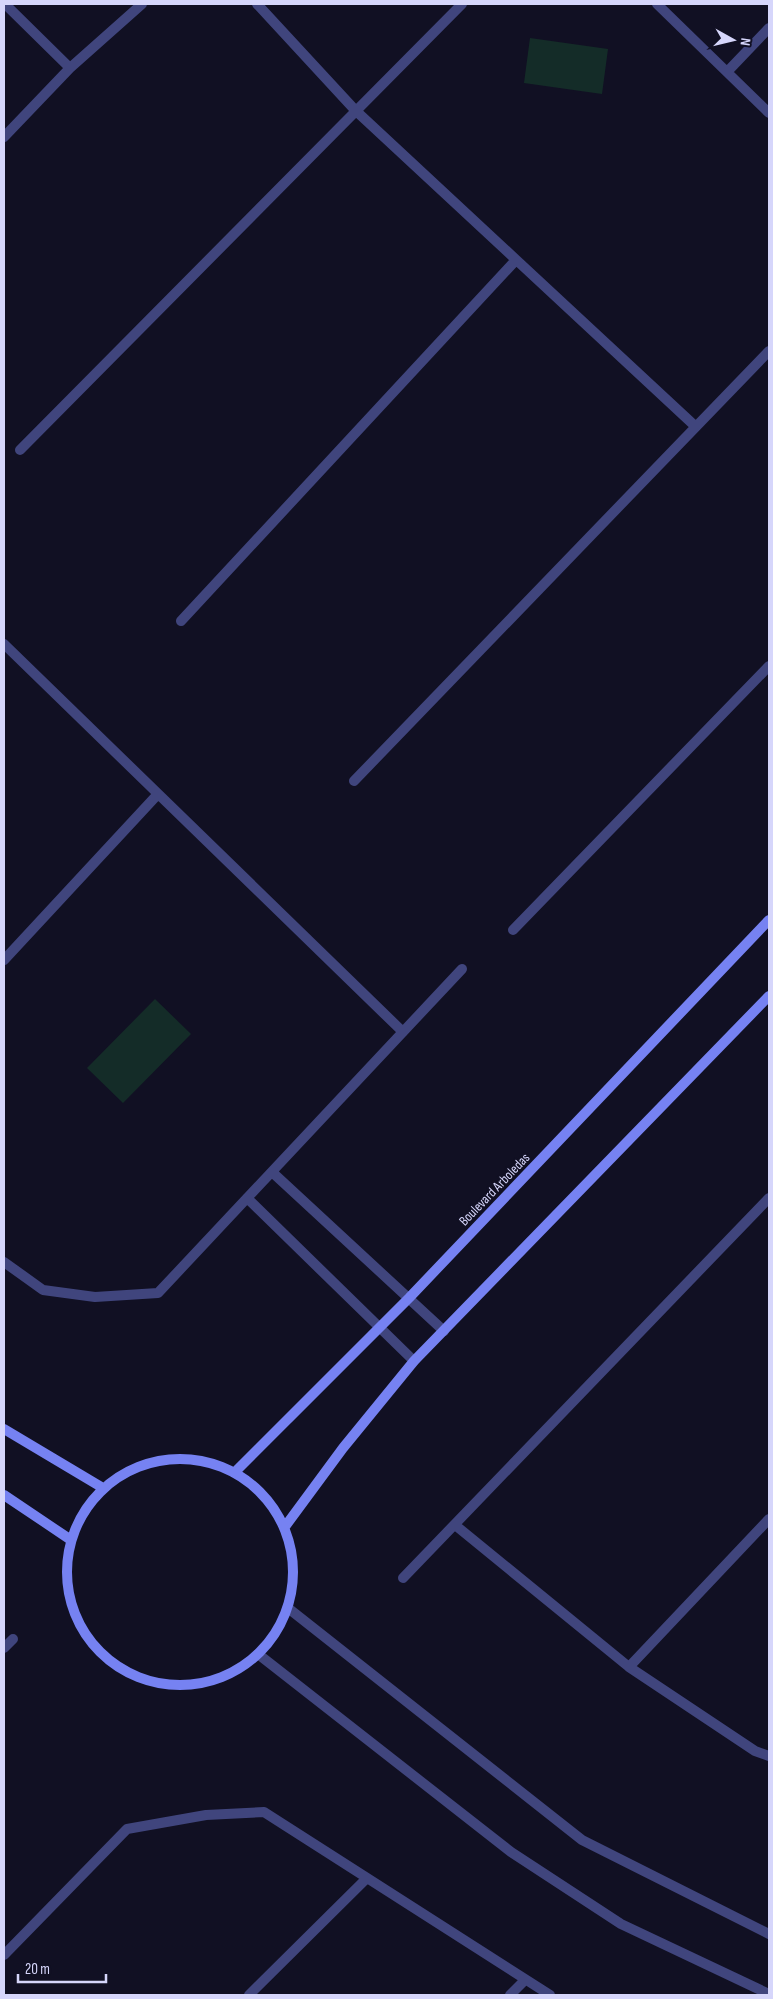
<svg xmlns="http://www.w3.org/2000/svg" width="773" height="1999" font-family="'Sofia Sans Condensed',sans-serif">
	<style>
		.green { fill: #142c28 }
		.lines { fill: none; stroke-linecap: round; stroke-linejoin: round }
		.street { stroke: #40457d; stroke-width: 10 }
		.secondary { stroke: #7682f2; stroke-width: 10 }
		.labels { text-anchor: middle; stroke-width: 4.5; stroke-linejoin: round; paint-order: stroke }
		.street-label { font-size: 14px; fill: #d6d6fb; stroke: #111023 }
	</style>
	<rect width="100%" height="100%" fill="#111023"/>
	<!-- green -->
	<path class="green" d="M530,38L608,49L602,94L524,83Z
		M155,999L191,1034L123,1103L87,1068Z"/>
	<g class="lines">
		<!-- street -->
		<path class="street" d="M5,4L70,68
			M257,4L355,110L695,426
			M657,4L769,113
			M727,72L769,28
			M4,137L70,68L142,4
			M20,450L462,4
			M181,621L516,260
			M4,644L403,1032
			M354,781L769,351
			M513,930L769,666
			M4,960L158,794
			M272,1172L444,1331
			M247,1198L414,1361
			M4,1262L43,1290L95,1297L158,1293L462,969
			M455,1525L629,1667L755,1751L769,1756
			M403,1578L769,1198
			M288,1608L582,1840L769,1934
			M4,1648L13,1639
			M258,1654L511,1852L621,1924L769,1994
			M629,1667L769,1519
			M4,1955L127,1829L206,1815L264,1812L550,1995
			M249,1995L367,1878
			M510,1995L525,1980"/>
		<!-- secondary -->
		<path class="secondary" d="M4,1429L103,1488
			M67 1572a113 113 0 1 1 226 0a113 113 0 1 1-226 0Z
			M235,1472L409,1298L769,920
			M4,1495L71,1540
			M284,1528L343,1448L414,1361L769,996"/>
	</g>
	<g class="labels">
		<!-- street labels -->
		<g class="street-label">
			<text transform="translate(494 1189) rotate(-46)" y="5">Boulevard Arboledas</text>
		</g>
	</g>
	<!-- border -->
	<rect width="773" height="1999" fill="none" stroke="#d6d6fb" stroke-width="10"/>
	<!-- north arrow -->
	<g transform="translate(733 40) rotate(98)" stroke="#111023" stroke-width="4" paint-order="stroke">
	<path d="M0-4L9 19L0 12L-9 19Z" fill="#d6d6fb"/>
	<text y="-8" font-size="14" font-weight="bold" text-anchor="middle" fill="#d6d6fb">N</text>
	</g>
	<!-- scale -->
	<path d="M18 1974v8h88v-8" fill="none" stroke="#d6d6fb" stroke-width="2.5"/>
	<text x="25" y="1974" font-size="15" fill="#d6d6fb" stroke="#111023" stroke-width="4" paint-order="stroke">20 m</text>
</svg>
